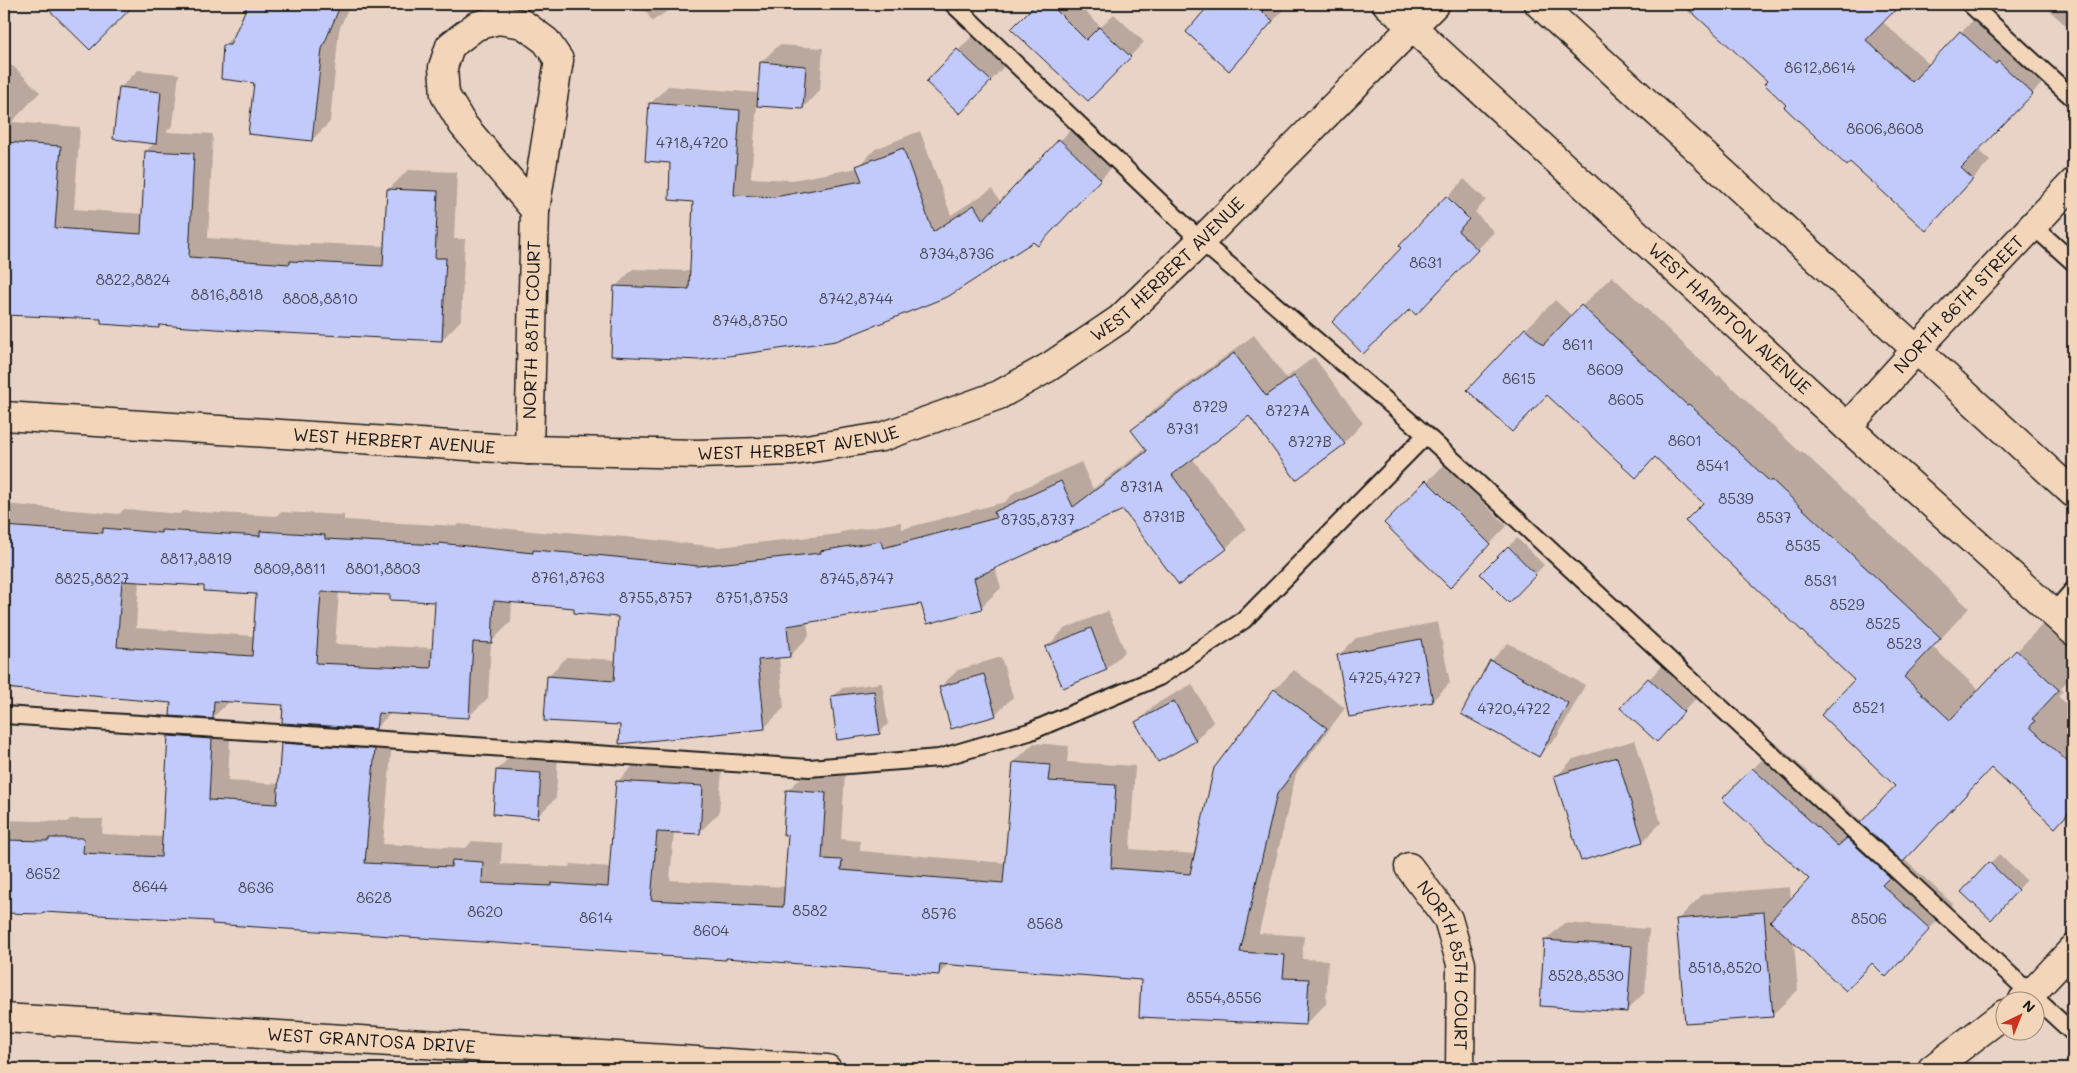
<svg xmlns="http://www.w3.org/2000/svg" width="2077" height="1073" font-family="Mali,sans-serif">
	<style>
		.shadow { fill: #0003; fill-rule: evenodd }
		.building { fill: #c2cafc; stroke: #1c1c1c; fill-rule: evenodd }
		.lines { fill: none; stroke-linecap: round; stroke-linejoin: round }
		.service-casing { stroke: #1c1c1c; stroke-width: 20 }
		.minor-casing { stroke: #1c1c1c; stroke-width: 31 }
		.tertiary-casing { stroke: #1c1c1c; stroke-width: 31 }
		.secondary-casing { stroke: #1c1c1c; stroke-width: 31 }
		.service { stroke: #f3d5b9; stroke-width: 16 }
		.minor { stroke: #f3d5b9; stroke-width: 28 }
		.tertiary { stroke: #f3d5b9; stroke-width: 28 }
		.secondary { stroke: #f3d5b9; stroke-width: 28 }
		.labels { text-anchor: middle; stroke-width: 4; stroke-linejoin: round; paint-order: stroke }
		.number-label { font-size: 15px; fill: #464854 }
		.street-label { font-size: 18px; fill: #1c1c1c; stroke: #f3d5b9 }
	</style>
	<rect width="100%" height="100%" fill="#e9d3c6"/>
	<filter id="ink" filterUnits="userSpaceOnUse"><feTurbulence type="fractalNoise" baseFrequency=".02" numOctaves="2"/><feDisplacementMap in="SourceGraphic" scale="10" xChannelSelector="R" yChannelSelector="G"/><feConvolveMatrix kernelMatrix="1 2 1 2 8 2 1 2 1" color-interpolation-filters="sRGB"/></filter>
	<g filter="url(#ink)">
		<!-- shadow -->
		<path class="shadow" d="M45,4H134L90,48Z
			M249,4H350L339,30L330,122L312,140L256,82L224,45L236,33Z
			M641,4H679L652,21Z
			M1037,4H1078L1101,27L1114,14L1144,42L1102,86L1013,29Z
			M1208,4H1289L1229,69Z
			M1680,4H1900L1883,22L1930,65L1979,14L2050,75L1978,150L1990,161L1926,230L1788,105L1768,81L1694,12L1691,14Z
			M2042,4H2073V32Z
			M976,32L1008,62L978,95L928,82Z
			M779,45L823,48L820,90L803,108L757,105L751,178L792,180L858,168L875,149L920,131L951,215L992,189L1001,203L1078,122L1118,161L1055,227L836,339L615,287L633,269L691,271L695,200L671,162L650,104L668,86L759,93L761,62Z
			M4,66H13L40,92L12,122L80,127L74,209L143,214L146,151L154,143L120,88L138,70L179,74L173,125L166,132L213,134L208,238L308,245L311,243L386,246L389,189L408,170L457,172L454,239H465L461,320L442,340L161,324L158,327L103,317L4,313Z
			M1464,179L1486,200L1475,212L1494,232L1434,296L1410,307L1403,248Z
			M1612,276L1718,377L1719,375L1801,453L1802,451L1969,608L1933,647L1979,690L2046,621L2073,646V675L2061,688L2063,691L2058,696L2073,710V808L2055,826L1992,767L1905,860L1953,904L1886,975L1873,962L1794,942L1798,990L1772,1015L1678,919L1703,894L1790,887L1791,900L1811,878L1724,799L1777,744L1862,822L1897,786L1856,680L1704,503L1656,456L1636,476L1526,329L1555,300L1572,316Z
			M1254,335L1286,378L1314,357L1363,423L1344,443L1249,414L1192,458L1246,529L1226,548L1123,508L995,567L1001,588L981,607L922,602L807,622L809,636L790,656L779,657L784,708L764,728L622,724L548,676L567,657L616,660L619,616L576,607L512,602L511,622L491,642L488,698L468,717L391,713L375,729L393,730L383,844L466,848L472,841L502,843L501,864L569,867L571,864L610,867L617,782L637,762L722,767L719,813L699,833L674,831L670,880L786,887L790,834L787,791L807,772L845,774L841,839L860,841V851L1006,863L1014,762L1034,743L1069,746L1067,762L1135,766L1130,849L1196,854L1215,769L1275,689L1294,670L1345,708L1296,774L1259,933L1304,936L1302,959L1328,960L1326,1004L1306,1024L1142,979L948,964L939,974L213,920L45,911L43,913L4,912V820L67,822L70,819H103L102,834L163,837L170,736L190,716L172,702L22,688L20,690L9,689L4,765V504L119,514L124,509L179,514L182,511L276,516L281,512L344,515V520L457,526L459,524L552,533L554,531L626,537L718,547L839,534L841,532L901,522L902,529L1005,502L1015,492L1081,462L1093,489L1146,448L1133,430L1152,411ZM139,581L206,585L258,593L255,636L136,628ZM339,592L391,594L437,601L434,648L335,644ZM230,701L284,704L302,723L282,744L279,784L228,781L231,720L212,718Z
			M1445,464L1507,526L1467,568L1386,523Z
			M1517,538L1544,565L1509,601L1482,574Z
			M1108,611L1125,651L1107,669L1063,687L1047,647L1064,629Z
			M1438,622L1450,683L1432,701L1338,656L1356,638Z
			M1508,643L1585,685L1557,737L1539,755L1491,661Z
			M1001,657L1013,697L995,715L940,687L958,670Z
			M1667,661L1701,693L1674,722L1649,679Z
			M882,683L888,724L879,733L833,697L842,688Z
			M1192,684L1213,722L1196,740L1158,761L1137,723L1154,705Z
			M1635,740L1661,823L1643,841L1581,860L1556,777L1573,759Z
			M515,752L558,755L556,798L538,816L497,770Z
			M1999,854L2026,880L1999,909L1963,892Z
			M1564,923L1649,929L1645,992L1627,1010L1546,940Z"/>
		<!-- building -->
		<path class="building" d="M43,4H135L90,50Z
			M248,4H341L322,49L312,141L248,134L254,83L221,79L223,45H230Z
			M1036,4H1050L1086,40L1099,27L1131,57L1088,101L1011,29Z
			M1210,4H1254L1273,21L1229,71L1186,32Z
			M1683,4H1901L1866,40L1912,82L1960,31L1996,64L1998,61L2033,94L1961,168L1973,179L1926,231L1850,162L1847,166L1784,107L1786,105L1764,84L1767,81Z
			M957,49L991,81L960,114L926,82Z
			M760,62L806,66L803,109L757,106Z
			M119,87L161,92L156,144L113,139Z
			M649,103L740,110L734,195L774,197L862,181L856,166L903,148L933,232L974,205L983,220L1059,139L1101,179L1038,246L1033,242L949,296L836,341L700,360L611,356L614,286L689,289L693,202L669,200L670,163L645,161Z
			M4,142L61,146L55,228L141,234L145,151L194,153L189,257L290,264V261L383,266L387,189L438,191L435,258H446L442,341L245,331L159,325V328L101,324V319L4,315Z
			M1446,196L1469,219L1458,231L1478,250L1416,315L1410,309L1363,354L1332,322L1401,248L1399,246Z
			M1581,305L1687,405L1689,404L1770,482L1772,480L1941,638L1904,677L1950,720L2016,650L2059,690L2032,719L2035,721L2030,727L2073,767V808L2055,828L1991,768L1903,862L1860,823L1895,786L1821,715L1854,680L1685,521L1703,503L1655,457L1636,478L1547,395L1512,432L1467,390L1525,328L1543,345Z
			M1234,353L1266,396L1294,376L1345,444L1296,480L1249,416L1172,475L1227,549L1179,585L1123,510L974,578L982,609L927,624L921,604L787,626L790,657L758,660L765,729L619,744L620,725L544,721L547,676L614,681L618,617L574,613V608L494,601L492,643L473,642L469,718L378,713L376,729L282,723L283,705L214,701L213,719L170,716L171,703L4,688V526L103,533V528L161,533V530L260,536V531L325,535V539L439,545V543L533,553V550L606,556L698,566L821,553L820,551L881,541L883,548L996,518L994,512L1061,481L1073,507L1147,451L1131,430ZM122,581L204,586V591L256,594L252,656L117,647ZM321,592L390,595V600L435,602L431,668L316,663Z
			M1426,480L1490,544L1450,588L1384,523Z
			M1508,546L1536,575L1509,603L1480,574Z
			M1091,628L1107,670L1063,688L1045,647Z
			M1421,639L1433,702L1349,717L1337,655Z
			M1490,660L1568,703L1539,757L1461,714Z
			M984,674L996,716L951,729L939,687Z
			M1648,678L1684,712L1657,742L1620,708Z
			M1274,689L1327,728L1277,794L1240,952L1285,955L1283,978L1309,979L1306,1025L1139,1017L1141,980L940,964L939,975L726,958V960L661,956V954L212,924V921L43,912V914L4,913V840L49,841V838H84L83,853L161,857L168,736L212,739L209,800L277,804L281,743L375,749L365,863L451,867L452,860L483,862L482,883L551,886V883L608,887L616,781L703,786L700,834L657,832L651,900L783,907L788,835H783L786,790L826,793L822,859L842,860L841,870L1003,883L1013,762L1050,765L1048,781L1116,785L1111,868L1190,874L1214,768Z
			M874,691L880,734L837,740L831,696Z
			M1174,701L1196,741L1158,762L1135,722Z
			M1617,757L1643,842L1581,861L1554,776Z
			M1752,768L1838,846L1847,838L1890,877L1882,885L1930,929L1886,977L1872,963L1846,991L1770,921L1809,879L1722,799Z
			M496,770L541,773L538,818L493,814Z
			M1989,862L2018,890L1991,920L1961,892Z
			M1764,912L1773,1017L1685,1023L1676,919Z
			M1544,940L1632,946L1627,1012L1540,1006Z"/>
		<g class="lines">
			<defs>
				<path id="service" d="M953,4L1201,241L1426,435L2073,1033
					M1970,4L2073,98
					M2033,226L2073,262
					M2053,613L2073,590
					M4,715L809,768L939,758L1029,732L1159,677L1244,620L1426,435"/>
				<g id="minor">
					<path d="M498,20L523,24L546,41L559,60L535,210L463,125L445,95L443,67L450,46L476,26Z"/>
					<path id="s1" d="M4,416L529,450L697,454L793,451L882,437L999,395L1049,367L1120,319L1201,241L1435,4"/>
					<path id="s2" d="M1847,427L1917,349L2073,183"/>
					<path id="s3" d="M529,450L535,210"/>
					<path id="s4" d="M1409,867L1448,919L1461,964L1460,1069"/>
				</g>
				<g id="tertiary">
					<path d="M2023,1000L2031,994L2073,949"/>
					<path id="s5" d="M4,1018L827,1069"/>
					<path d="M1932,1069L2004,1014"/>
				</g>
				<g id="secondary">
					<path id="s6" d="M1387,4L1847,427L2073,631"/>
					<path d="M1539,4L2073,493"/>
				</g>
			</defs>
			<!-- service casing -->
			<use href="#service" class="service-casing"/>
			<!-- minor casing -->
			<use href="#minor" class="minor-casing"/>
			<!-- tertiary casing -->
			<use href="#tertiary" class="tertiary-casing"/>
			<!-- secondary casing -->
			<use href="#secondary" class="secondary-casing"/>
			<!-- service -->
			<use href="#service" class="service"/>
			<!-- minor -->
			<use href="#minor" class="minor"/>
			<!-- tertiary -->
			<use href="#tertiary" class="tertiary"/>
			<!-- secondary -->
			<use href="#secondary" class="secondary"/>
		</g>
	</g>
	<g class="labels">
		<!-- number labels -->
		<g class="number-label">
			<text x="1820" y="73">8612,8614</text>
			<text x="1885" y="134">8606,8608</text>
			<text x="692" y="148">4718,4720</text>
			<text x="957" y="259">8734,8736</text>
			<text x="1426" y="268">8631</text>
			<text x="133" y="285">8822,8824</text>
			<text x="227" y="300">8816,8818</text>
			<text x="320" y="304">8808,8810</text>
			<text x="856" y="304">8742,8744</text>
			<text x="750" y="326">8748,8750</text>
			<text x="1578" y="350">8611</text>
			<text x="1605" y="375">8609</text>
			<text x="1519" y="384">8615</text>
			<text x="1626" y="405">8605</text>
			<text x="1210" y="412">8729</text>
			<text x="1288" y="416">8727A</text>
			<text x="1183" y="434">8731</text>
			<text x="1685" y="446">8601</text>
			<text x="1310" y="447">8727B</text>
			<text x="1713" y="471">8541</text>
			<text x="1142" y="492">8731A</text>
			<text x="1736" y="504">8539</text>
			<text x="1164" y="522">8731B</text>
			<text x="1774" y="523">8537</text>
			<text x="1038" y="525">8735,8737</text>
			<text x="1803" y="551">8535</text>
			<text x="196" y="564">8817,8819</text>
			<text x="290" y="574">8809,8811</text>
			<text x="383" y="574">8801,8803</text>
			<text x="568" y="583">8761,8763</text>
			<text x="92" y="584">8825,8827</text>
			<text x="857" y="584">8745,8747</text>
			<text x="1821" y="586">8531</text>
			<text x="656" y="603">8755,8757</text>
			<text x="752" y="603">8751,8753</text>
			<text x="1847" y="610">8529</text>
			<text x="1883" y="629">8525</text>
			<text x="1904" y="649">8523</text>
			<text x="1385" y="683">4725,4727</text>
			<text x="1869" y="713">8521</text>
			<text x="1514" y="714">4720,4722</text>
			<text x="43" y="879">8652</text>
			<text x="150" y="892">8644</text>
			<text x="256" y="893">8636</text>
			<text x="374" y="903">8628</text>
			<text x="810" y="916">8582</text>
			<text x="485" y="917">8620</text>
			<text x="939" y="919">8576</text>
			<text x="596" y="923">8614</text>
			<text x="1869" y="924">8506</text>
			<text x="1045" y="929">8568</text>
			<text x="711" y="936">8604</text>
			<text x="1725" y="973">8518,8520</text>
			<text x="1586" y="981">8528,8530</text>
			<text x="1224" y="1003">8554,8556</text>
		</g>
		<!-- street labels -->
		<g class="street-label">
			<text dy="6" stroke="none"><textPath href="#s1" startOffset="1216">WEST HERBERT AVENUE</textPath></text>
			<text dy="6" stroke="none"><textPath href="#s2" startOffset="166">NORTH 86TH STREET</textPath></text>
			<text dy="6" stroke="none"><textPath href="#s6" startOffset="465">WEST HAMPTON AVENUE</textPath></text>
			<text dy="6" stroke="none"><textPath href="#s3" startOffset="120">NORTH 88TH COURT</textPath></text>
			<text dy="6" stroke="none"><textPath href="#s1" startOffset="391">WEST HERBERT AVENUE</textPath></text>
			<text dy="6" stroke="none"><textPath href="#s1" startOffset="796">WEST HERBERT AVENUE</textPath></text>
			<text dy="6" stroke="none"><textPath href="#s4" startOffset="109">NORTH 85TH COURT</textPath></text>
			<text dy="6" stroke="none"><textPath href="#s5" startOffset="368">WEST GRANTOSA DRIVE</textPath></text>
		</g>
	</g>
	<!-- margin -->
	<rect width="2077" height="1073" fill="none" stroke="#f3d5b9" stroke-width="20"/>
	<rect x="10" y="10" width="2057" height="1053" fill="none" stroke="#1c1c1c" stroke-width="2" filter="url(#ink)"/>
	<!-- north arrow -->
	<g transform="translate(2020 1016) rotate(43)"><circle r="24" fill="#f3d5b9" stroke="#9d8b7a"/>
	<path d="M0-4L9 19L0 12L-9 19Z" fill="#c8321e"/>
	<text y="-8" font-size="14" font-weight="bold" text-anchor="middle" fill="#1c1c1c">N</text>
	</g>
</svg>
